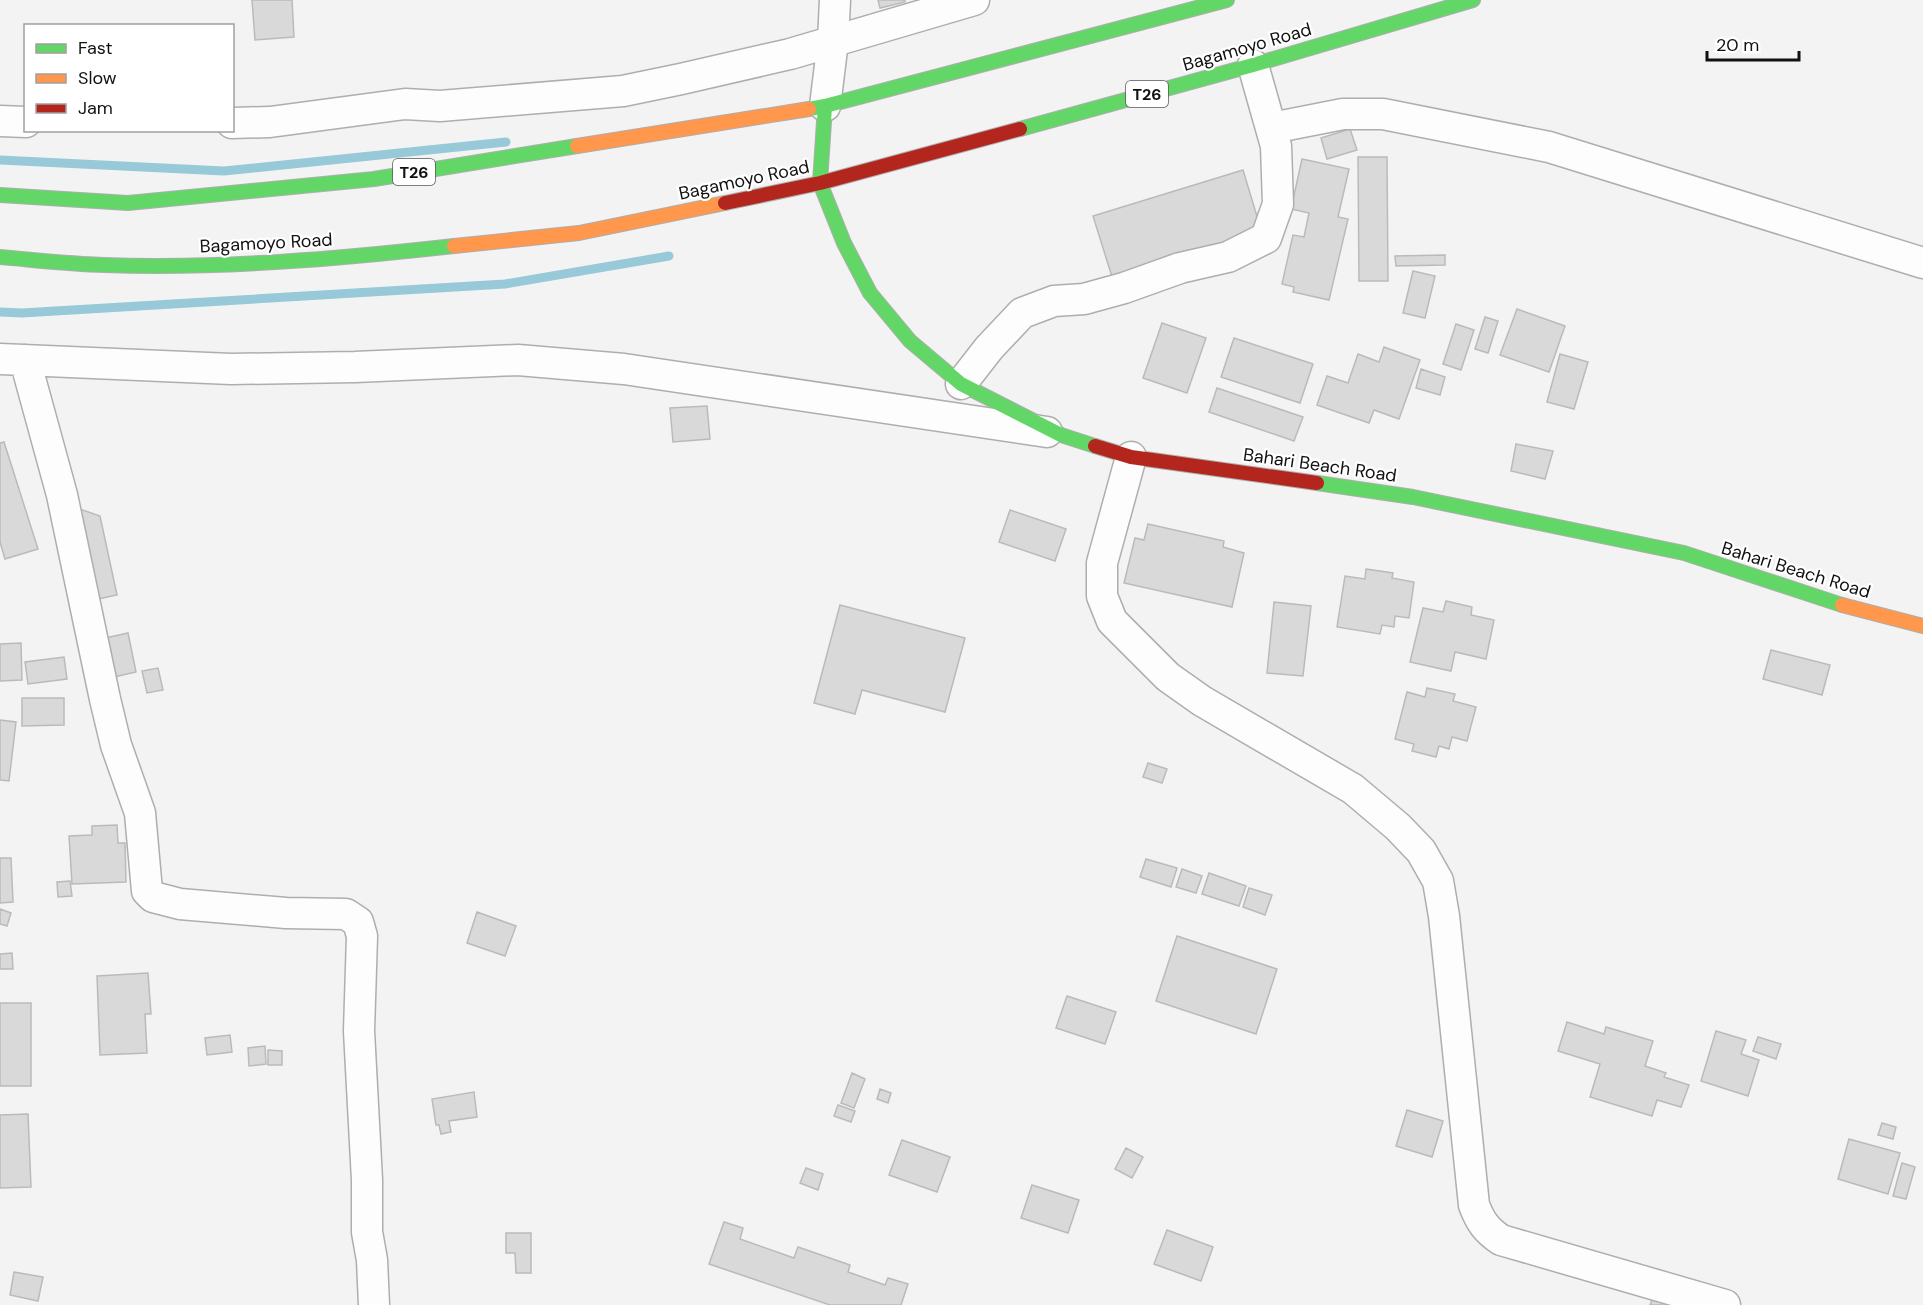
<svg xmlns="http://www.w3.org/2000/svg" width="1923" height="1305" font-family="'DM Sans',sans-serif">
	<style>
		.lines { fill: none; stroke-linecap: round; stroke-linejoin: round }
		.stream { stroke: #97c9d9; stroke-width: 9 }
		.building { fill: #d9d9da; stroke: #bbbabb; stroke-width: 1.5 }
		.street-casing { stroke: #aeaeaf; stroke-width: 33 }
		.fast-casing { stroke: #aeaeaf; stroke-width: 16 }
		.slow-casing { stroke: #aeaeaf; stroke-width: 16 }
		.jam-casing { stroke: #aeaeaf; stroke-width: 16 }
		.street { stroke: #fdfdfd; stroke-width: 30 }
		.fast { stroke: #63d668; stroke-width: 14 }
		.slow { stroke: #ff974d; stroke-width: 14 }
		.jam { stroke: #b3261e; stroke-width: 14 }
		.labels { text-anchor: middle; stroke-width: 4.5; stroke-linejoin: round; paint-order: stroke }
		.shield { fill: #fff; stroke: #585858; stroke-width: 1.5 }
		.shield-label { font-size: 16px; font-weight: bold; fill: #111 }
		.street-label { font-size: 18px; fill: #111; stroke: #fff }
	</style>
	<rect width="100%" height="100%" fill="#f3f3f4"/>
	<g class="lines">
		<!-- stream -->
		<path class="stream" d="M0,160L224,171L506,142
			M0,312L22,313L505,284L669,256"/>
	</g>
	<!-- building -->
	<path class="building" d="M252,0H292L294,37L255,40Z
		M878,0H905V2L880,8Z
		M1350,129L1357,150L1327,159L1321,138Z
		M1358,157H1387L1388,281H1359Z
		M1302,159L1349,169L1338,217L1348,219L1329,300L1293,292L1294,287L1282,284L1293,235L1304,237L1309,213L1291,209Z
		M1243,170L1262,233L1113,280L1093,216Z
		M1445,255V265L1396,266L1395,256Z
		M1413,271L1435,276L1425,318L1403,313Z
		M1517,309L1565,326L1549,372L1500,355Z
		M1485,317L1498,321L1488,353L1475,349Z
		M1162,323L1206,338L1187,393L1143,378Z
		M1456,324L1474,330L1461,370L1443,364Z
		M1234,338L1313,364L1300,403L1221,377Z
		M1384,347L1420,360L1399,419L1374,410L1369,423L1317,405L1327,376L1348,383L1358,354L1379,362Z
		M1560,354L1588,362L1574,409L1547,402Z
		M1421,369L1445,377L1440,395L1416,388Z
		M1217,388L1303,417L1294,441L1209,412Z
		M707,406L710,439L673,442L670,408Z
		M4,442L38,549L5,559L0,542V443Z
		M1516,444L1553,451L1545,479L1511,471Z
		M74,507L100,516L117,595L98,599Z
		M1010,510L1066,529L1055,561L999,542Z
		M1148,524L1224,541L1223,547L1244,553L1232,607L1124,583L1135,538L1144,540Z
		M1366,569L1393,573L1392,578L1414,582L1409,618L1395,616L1394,627L1382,625L1380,634L1337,627L1345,576L1365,579Z
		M1446,601L1472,607L1471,615L1494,620L1486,659L1455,652L1451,671L1410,662L1423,608L1443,612Z
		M1274,602L1311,606L1303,676L1267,673Z
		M840,605L965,638L945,712L862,690L855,714L814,703Z
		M128,633L136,672L114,677L105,638Z
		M21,643L22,680L0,681V644Z
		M1771,650L1830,665L1822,695L1763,679Z
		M64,657L67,679L28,684L25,662Z
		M158,668L163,690L147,693L142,671Z
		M1427,688L1455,694L1453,701L1476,707L1467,741L1452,737L1449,749L1439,746L1436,757L1412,751L1414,744L1395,739L1407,692L1425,697Z
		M22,698H64V725L22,726Z
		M0,720L16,722L9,781L0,780Z
		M1148,763L1167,769L1162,783L1143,777Z
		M117,825L118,843H125L126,882L72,884L69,836L92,835V826Z
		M0,858H11L13,902L0,903Z
		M1146,859L1177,868L1171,887L1140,877Z
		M1182,869L1202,876L1196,893L1176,887Z
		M1209,873L1246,886L1239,906L1202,894Z
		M70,881L72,896L58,897L57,882Z
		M1249,888L1272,895L1265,915L1243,907Z
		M0,909L11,913L7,926L0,924Z
		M477,912L516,926L505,956L467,943Z
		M1177,936L1277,969L1256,1034L1156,1001Z
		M12,953L13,969H0V954Z
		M148,973L151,1014H145L147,1053L100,1055L97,976Z
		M1067,996L1116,1012L1105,1044L1056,1028Z
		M0,1003H31V1086H0Z
		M1567,1022L1604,1034L1606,1027L1653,1041L1645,1066L1666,1073L1664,1077L1689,1085L1681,1107L1657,1100L1652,1116L1590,1097L1600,1064L1558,1051Z
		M1716,1031L1746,1040L1741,1054L1759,1060L1748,1096L1701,1081Z
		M230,1035L232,1052L207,1055L205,1038Z
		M1758,1037L1781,1044L1776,1059L1753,1051Z
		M265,1046L266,1064L249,1066L248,1048Z
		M268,1050L282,1051V1065H268Z
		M852,1073L865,1079L854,1108L841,1103Z
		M880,1089L891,1093L888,1103L877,1099Z
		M474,1092L477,1117L449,1121L451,1132L441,1134L439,1125H436L432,1099Z
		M838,1105L855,1111L851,1122L834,1116Z
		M1407,1110L1443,1121L1432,1157L1396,1146Z
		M28,1114L31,1187L0,1188V1115Z
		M1882,1123L1896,1127L1893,1139L1878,1135Z
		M1849,1139L1900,1153L1888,1194L1838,1179Z
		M902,1140L950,1157L937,1192L889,1175Z
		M1126,1148L1143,1157L1132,1178L1115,1169Z
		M1902,1163L1915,1167L1906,1199L1893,1196Z
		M806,1168L823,1174L818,1190L800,1183Z
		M1032,1185L1079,1200L1068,1233L1021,1218Z
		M724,1222L743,1228L740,1239L794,1258L798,1247L850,1265L848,1272L885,1285L888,1278L908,1284L901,1305H830L709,1264Z
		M1167,1230L1213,1247L1201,1281L1154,1264Z
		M506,1233H531V1273H516L515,1253H506Z
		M14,1272L43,1277L38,1301L10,1295Z
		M1653,1298L1673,1305H1650Z"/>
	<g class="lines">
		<defs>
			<path id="street" d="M825,106L833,41L835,0
				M0,121L26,122
				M232,123L270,122L405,104L440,106L623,91L681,79L790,54L974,0
				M1272,128L1343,114H1383L1549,147L1923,263
				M0,359L231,369L355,367L518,360L624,369L1047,432
				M25,360L62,495L105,699L116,745L140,813L147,891L153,897L180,904L286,913L346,914L358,922L362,936L359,1031L367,1180V1232L372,1260L374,1305
				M961,384L989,348L1022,313L1054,301L1084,299L1124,288L1180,268L1228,257L1266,238L1278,204L1276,146L1253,65
				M1131,457L1102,563V596L1112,621L1168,677L1202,701L1353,789L1398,827L1421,851L1438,881L1444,916L1474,1205C1480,1221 1486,1230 1501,1240L1725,1305"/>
			<path id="fast" d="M825,106L820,183L844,243L870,293L910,341L961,384L1061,435L1095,446
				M809,109L825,106L1227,0
				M1020,129L1253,65L1473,0
				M0,195L128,203L374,179L577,146
				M0,257C35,260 70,264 104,265C221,269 338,259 454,246
				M1317,483L1413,497L1684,553L1842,605"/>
			<path id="slow" d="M577,146L809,109
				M454,246L579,233L725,203
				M1842,605L1923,626"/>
			<path id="jam" d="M725,203L820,183L1020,129
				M1095,446L1131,457L1317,483"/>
		</defs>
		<!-- street casing -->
		<use href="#street" class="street-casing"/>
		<!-- fast casing -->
		<use href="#fast" class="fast-casing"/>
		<!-- slow casing -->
		<use href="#slow" class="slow-casing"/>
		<!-- jam casing -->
		<use href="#jam" class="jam-casing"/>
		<!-- street -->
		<use href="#street" class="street"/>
		<!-- fast -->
		<use href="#fast" class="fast"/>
		<!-- slow -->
		<use href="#slow" class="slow"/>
		<!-- jam -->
		<use href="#jam" class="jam"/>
	</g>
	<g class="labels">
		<!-- shield labels -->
		<g class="shield">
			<rect x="1126" y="81" width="42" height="26" rx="4.5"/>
			<rect x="393" y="159" width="42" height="26" rx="4.5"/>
		</g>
		<g class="shield-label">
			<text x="1147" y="100">T26</text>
			<text x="414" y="178">T26</text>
		</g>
		<!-- street labels -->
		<g class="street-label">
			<text transform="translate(1247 47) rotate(-16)" y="6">Bagamoyo Road</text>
			<text transform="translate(744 180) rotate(-12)" y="6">Bagamoyo Road</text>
			<text transform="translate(266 243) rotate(-3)" y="6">Bagamoyo Road</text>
			<text transform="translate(1320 465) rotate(8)" y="6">Bahari Beach Road</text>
			<text transform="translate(1796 570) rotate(17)" y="6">Bahari Beach Road</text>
		</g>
	</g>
	<!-- legend -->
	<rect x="24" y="24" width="210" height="108" fill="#ffffff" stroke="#a0a0a0" stroke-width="1.5"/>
	<rect x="36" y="44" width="30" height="9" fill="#63d668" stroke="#a0a0a0" stroke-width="1.5"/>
	<text x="78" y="54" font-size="18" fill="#111111">Fast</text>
	<rect x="36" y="74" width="30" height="9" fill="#ff974d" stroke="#a0a0a0" stroke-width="1.5"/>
	<text x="78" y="84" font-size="18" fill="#111111">Slow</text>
	<rect x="36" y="104" width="30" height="9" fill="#b3261e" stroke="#a0a0a0" stroke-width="1.5"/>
	<text x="78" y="114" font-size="18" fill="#111111">Jam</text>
	<!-- scale -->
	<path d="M1707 51v9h92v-9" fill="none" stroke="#111111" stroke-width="3"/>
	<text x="1716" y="51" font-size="18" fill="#111111" stroke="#ffffff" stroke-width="4.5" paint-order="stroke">20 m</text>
</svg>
